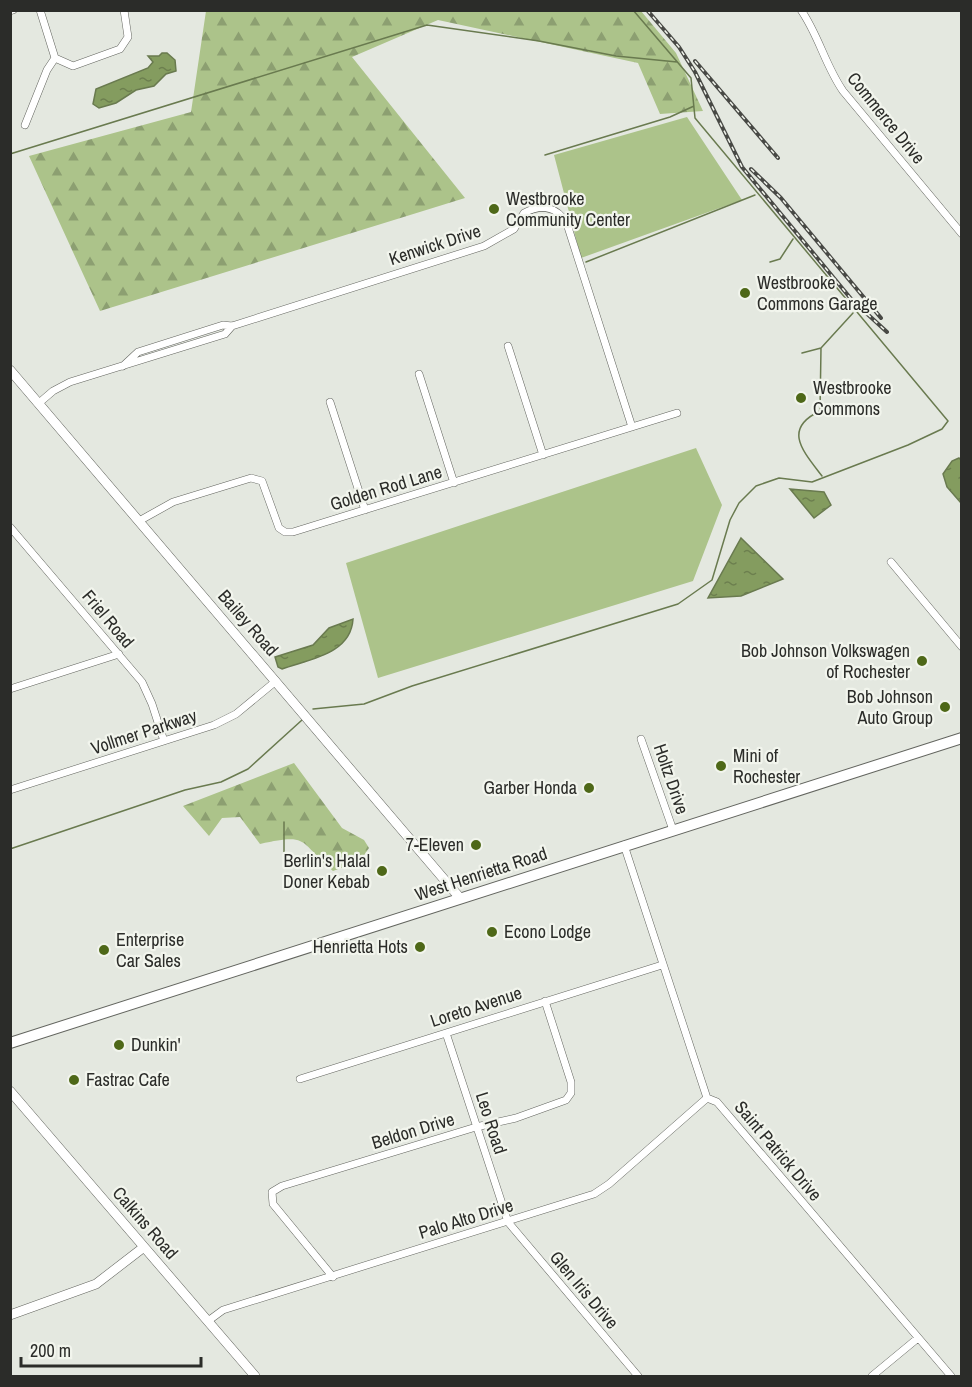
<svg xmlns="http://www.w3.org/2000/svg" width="972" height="1387" font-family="'Archivo Narrow',sans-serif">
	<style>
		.green { fill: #acc38a }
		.forest { fill: url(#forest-firs) }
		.water { fill: url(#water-ripples); stroke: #697a4f; stroke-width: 1.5 }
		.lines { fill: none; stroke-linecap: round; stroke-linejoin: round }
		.stream { stroke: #697a4f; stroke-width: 1.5 }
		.street-casing { stroke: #63655f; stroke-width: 8 }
		.secondary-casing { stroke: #63655f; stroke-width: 10 }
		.primary-casing { stroke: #63655f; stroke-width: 12 }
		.street { stroke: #fff; stroke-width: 7 }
		.secondary { stroke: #fff; stroke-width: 9 }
		.primary { stroke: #fff; stroke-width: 10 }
		.rail-casing { stroke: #484945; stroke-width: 4 }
		.rail { stroke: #f2f5ed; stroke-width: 1.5; stroke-dasharray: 4.5; stroke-linecap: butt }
		.poi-dot { fill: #4e6818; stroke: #f2f5ed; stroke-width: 2 }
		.labels { text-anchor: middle; stroke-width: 4.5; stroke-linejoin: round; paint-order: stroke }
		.street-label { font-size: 18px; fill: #2b2c29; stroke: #f2f5ed }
		.poi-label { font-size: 18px; fill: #2b2c29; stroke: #f2f5ed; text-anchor: start }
	</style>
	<defs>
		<pattern id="forest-firs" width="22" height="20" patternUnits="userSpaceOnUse" patternTransform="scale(1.5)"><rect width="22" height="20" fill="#acc38a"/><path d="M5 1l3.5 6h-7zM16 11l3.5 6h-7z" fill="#8c9f71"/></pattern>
		<pattern id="water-ripples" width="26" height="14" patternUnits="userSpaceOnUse" patternTransform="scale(1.5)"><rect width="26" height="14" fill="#849c5f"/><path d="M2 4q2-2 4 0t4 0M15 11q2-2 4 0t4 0" fill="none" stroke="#6c7f4e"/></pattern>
	</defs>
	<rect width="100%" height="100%" fill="#e4e8e0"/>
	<!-- green -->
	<path class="green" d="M687,117L742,200L581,258L554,155Z
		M696,448L722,505L693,581L378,678L346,563Z"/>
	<!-- forest -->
	<path class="forest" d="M206,11H641L676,53L703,111L660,114L638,63L438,20L352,57L465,198L100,311L29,156L191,112Z
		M294,763L342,828L364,840L369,848L360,861L333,871C298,841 310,833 260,844L240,817L222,818L209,836L183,806Z"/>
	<!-- water -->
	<path class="water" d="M162,53H167L175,60L176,71L166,74L154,86L136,90L116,103L99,108L93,104L96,89L148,68L153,62L148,56H159Z
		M959,458L961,460V503L947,487L943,474L952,461Z
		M790,489L824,492L831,505L814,518Z
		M741,538L783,579L741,596L708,598Z
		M353,619C351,654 310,659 282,669L278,667L275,657L313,645L329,628Z"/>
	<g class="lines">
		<!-- stream -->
		<path class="stream" d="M10,154L427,25L539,41L616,56L677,62
			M545,155L670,117L694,106
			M586,262L755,195
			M770,262L780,259L793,239
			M802,353L821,348
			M822,476C803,451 782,429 820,411L821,348L853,313
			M313,709L364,704L412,686L678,604L712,580L730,520L739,503L756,486L779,478L812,482L908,445L942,429L948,421L695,118L691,78L633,10
			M284,822V857L288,866
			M10,849L185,790L221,782L248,769L302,720"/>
		<defs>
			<path id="street" d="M40,10L55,58L73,66L120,49L128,37L124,10
				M801,10C819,36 825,65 843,91L962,234
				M10,11L13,10
				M25,125L47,70L55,58
				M508,346L543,455
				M123,366L138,352L223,325L232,326L484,246L514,229L524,213C541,204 557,206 567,224L632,427
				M419,374L454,483
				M330,402L365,510
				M39,403L53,391L70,382L225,334L232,326
				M139,521L173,502L251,478L262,481L279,528L285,532H293L677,413
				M10,527L142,682L152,704L164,741
				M891,562L962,647
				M10,689L119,654
				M641,739L673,830
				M10,790L214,725L236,714L276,681
				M624,845L707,1098L717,1102L951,1376
				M446,1033L508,1222L638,1376
				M300,1079L662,965
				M333,1277L273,1204L272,1192L282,1186L476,1127L516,1118L566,1100L571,1093V1082L545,1001
				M208,1321L223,1310L594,1194L609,1184L707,1098
				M872,1376L918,1338"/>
			<path id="secondary" d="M10,370L460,898
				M10,1091L255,1376
				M10,1315L96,1284L144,1247"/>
			<path id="primary" d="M10,1043L962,738"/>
		</defs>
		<!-- street casing -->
		<use href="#street" class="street-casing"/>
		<!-- secondary casing -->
		<use href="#secondary" class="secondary-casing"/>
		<!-- primary casing -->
		<use href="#primary" class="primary-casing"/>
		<!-- street -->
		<use href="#street" class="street"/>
		<!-- secondary -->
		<use href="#secondary" class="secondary"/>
		<!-- primary -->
		<use href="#primary" class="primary"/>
		<defs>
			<path id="rail" d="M647,10L679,47L695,72L742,167L852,300L887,332
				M695,61L778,158
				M751,169L781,198L881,318"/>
		</defs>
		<!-- rail casing -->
		<use href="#rail" class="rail-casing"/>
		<!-- rail -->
		<use href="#rail" class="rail"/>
	</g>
	<!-- markers -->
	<g class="poi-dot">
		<circle cx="494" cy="209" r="6"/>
		<circle cx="745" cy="293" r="6"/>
		<circle cx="801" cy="398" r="6"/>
		<circle cx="922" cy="661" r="6"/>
		<circle cx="945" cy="707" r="6"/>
		<circle cx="721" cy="766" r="6"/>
		<circle cx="589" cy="788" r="6"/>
		<circle cx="476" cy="845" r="6"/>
		<circle cx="382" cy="871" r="6"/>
		<circle cx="492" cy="932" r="6"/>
		<circle cx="420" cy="947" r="6"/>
		<circle cx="104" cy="950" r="6"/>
		<circle cx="119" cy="1045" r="6"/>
		<circle cx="74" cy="1080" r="6"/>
	</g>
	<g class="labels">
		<!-- street labels -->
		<g class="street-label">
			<text transform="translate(886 118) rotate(51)" y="6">Commerce Drive</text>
			<text transform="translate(435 245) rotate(-18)" y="6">Kenwick Drive</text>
			<text transform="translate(386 488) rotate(-17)" y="6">Golden Rod Lane</text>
			<text transform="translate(108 619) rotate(50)" y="6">Friel Road</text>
			<text transform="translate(248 623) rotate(49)" y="6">Bailey Road</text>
			<text transform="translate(144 732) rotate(-18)" y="6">Vollmer Parkway</text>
			<text transform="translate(671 779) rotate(71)" y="6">Holtz Drive</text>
			<text transform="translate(481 874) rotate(-18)" y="6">West Henrietta Road</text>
			<text transform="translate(476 1007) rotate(-18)" y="6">Loreto Avenue</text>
			<text transform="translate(491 1123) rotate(72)" y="6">Leo Road</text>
			<text transform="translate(413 1131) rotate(-17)" y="6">Beldon Drive</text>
			<text transform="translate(778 1151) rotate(50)" y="6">Saint Patrick Drive</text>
			<text transform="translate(466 1219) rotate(-17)" y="6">Palo Alto Drive</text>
			<text transform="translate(145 1223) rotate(49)" y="6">Calkins Road</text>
			<text transform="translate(584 1290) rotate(50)" y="6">Glen Iris Drive</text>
		</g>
		<!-- poi labels -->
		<g class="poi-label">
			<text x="506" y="205">Westbrooke<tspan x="506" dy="21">Community Center</tspan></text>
			<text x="757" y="289">Westbrooke<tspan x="757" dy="21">Commons Garage</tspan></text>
			<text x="813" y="394">Westbrooke<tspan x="813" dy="21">Commons</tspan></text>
			<text x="910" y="657" text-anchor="end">Bob Johnson Volkswagen<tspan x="910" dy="21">of Rochester</tspan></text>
			<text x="933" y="703" text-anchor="end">Bob Johnson<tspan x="933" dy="21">Auto Group</tspan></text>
			<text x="733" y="762">Mini of<tspan x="733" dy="21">Rochester</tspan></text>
			<text x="577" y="794" text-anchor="end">Garber Honda</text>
			<text x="464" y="851" text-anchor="end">7-Eleven</text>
			<text x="370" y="867" text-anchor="end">Berlin's Halal<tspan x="370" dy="21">Doner Kebab</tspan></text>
			<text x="504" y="938">Econo Lodge</text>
			<text x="116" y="946">Enterprise<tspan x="116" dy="21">Car Sales</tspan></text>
			<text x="408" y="953" text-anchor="end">Henrietta Hots</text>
			<text x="131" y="1051">Dunkin'</text>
			<text x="86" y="1086">Fastrac Cafe</text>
		</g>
	</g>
	<!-- border -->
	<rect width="972" height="1387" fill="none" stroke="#2b2c29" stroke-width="24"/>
	<!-- scale -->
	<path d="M21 1357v9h180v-9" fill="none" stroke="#2b2c29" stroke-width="3"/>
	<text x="30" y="1357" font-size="18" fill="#2b2c29" stroke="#f2f5ed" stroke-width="4.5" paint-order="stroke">200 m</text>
</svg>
